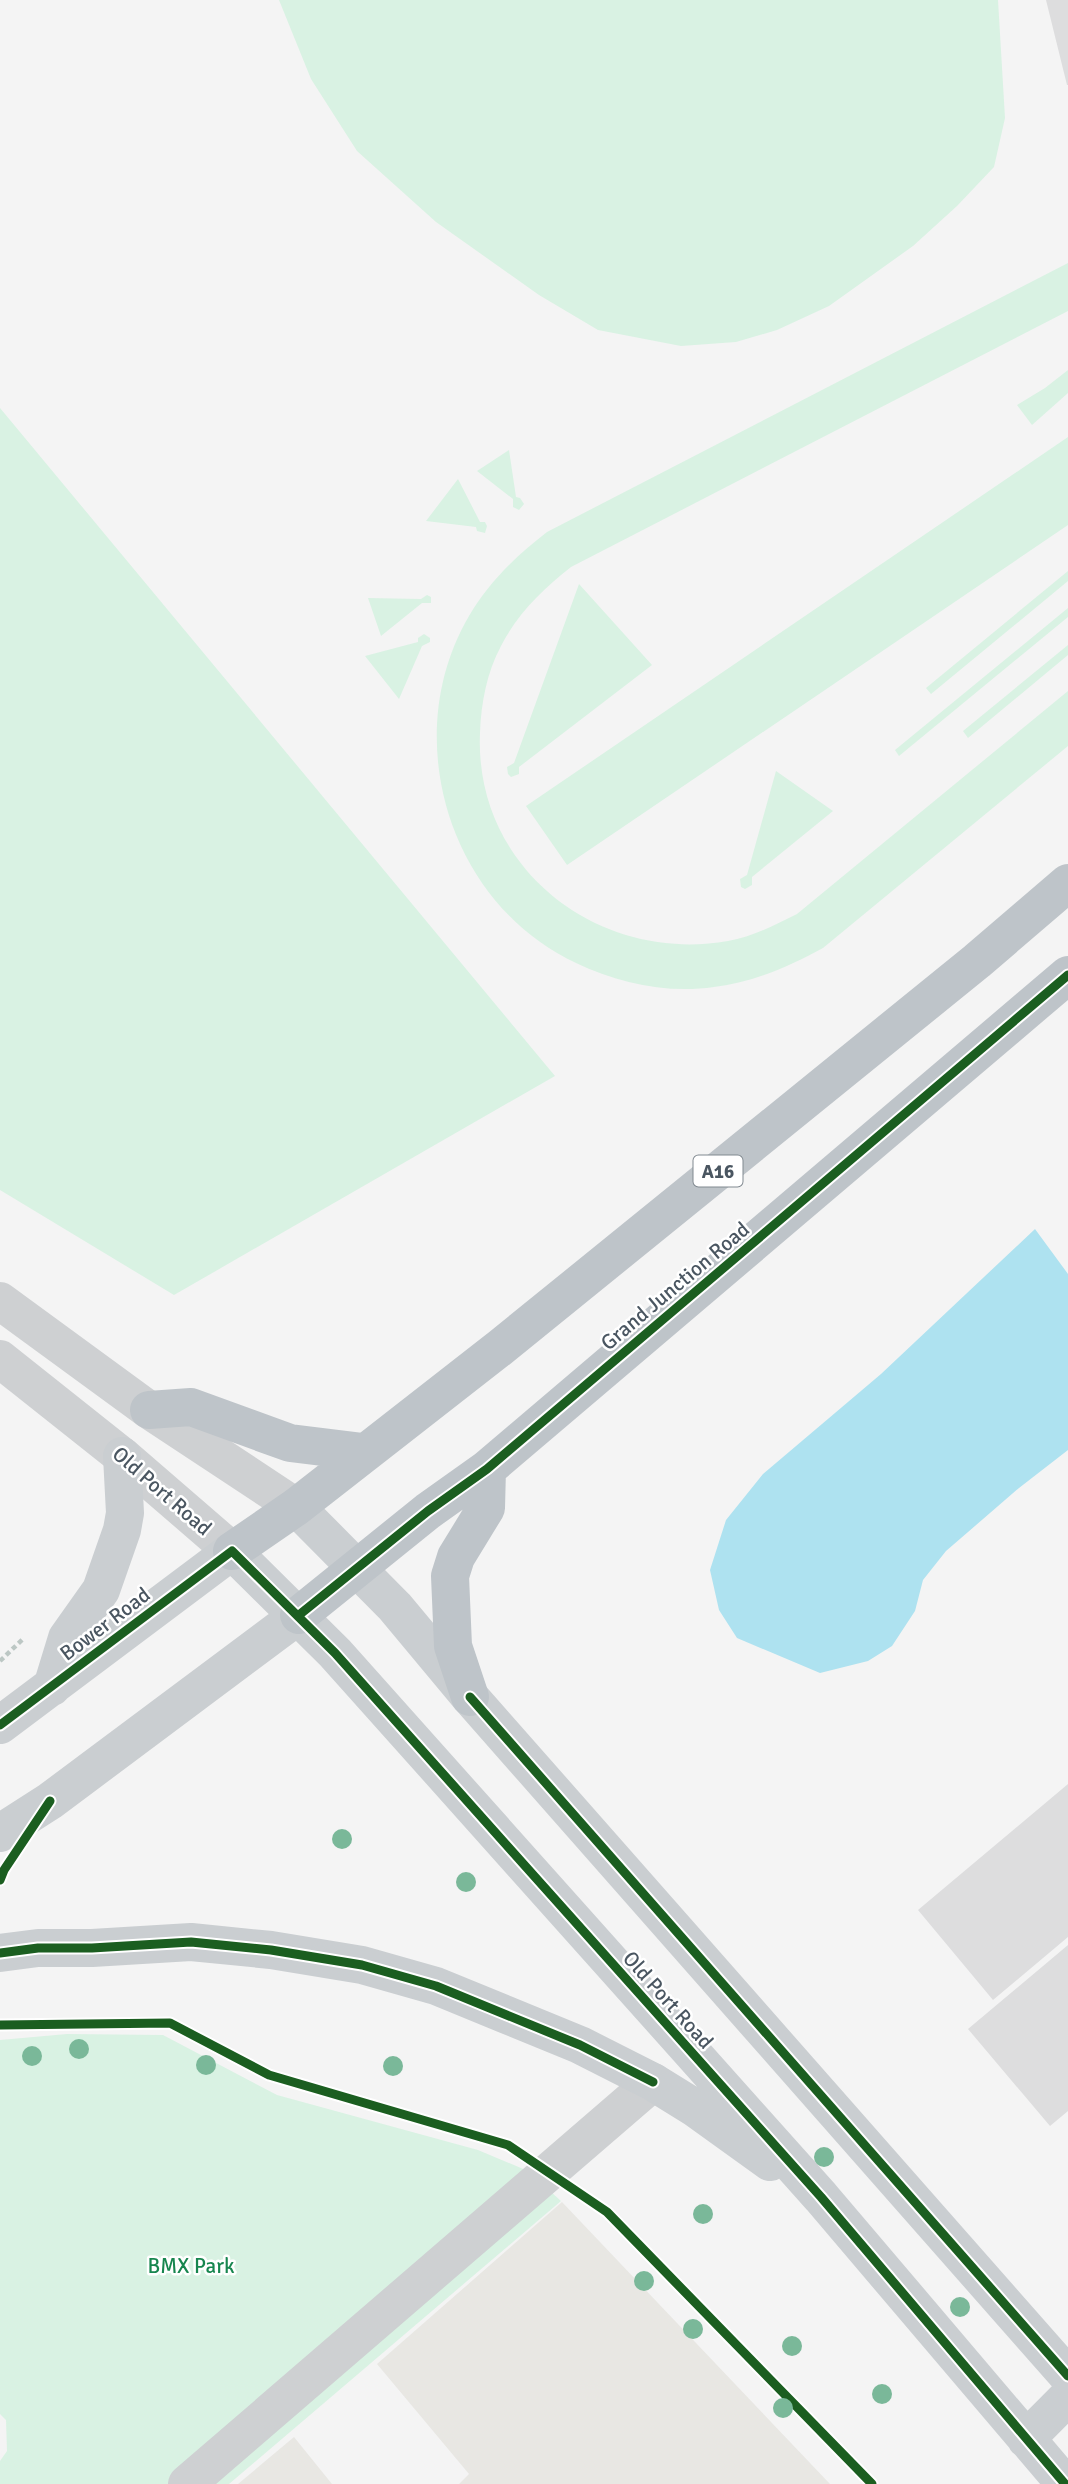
<svg xmlns="http://www.w3.org/2000/svg" width="1068" height="2484" font-family="Signika,sans-serif">
	<style>
		.commercial { fill: #e8e7e3 }
		.green { fill: #d9f2e3 }
		.water { fill: #aee2f0 }
		.building { fill: #ddddde }
		.lines { fill: none; stroke-linecap: round; stroke-linejoin: round }
		.path { stroke: #bcc7c4; stroke-width: 4.5; stroke-dasharray: 5 3.5; stroke-linecap: butt }
		.minor { stroke: #ced0d2; stroke-width: 38 }
		.major { stroke: #caced1; stroke-width: 38 }
		.highway { stroke: #bec4c9; stroke-width: 38 }
		.cycleway-casing { stroke: #fff; stroke-width: 13 }
		.cycleway { stroke: #1b5e20; stroke-width: 9 }
		.tree { fill: #7ab899 }
		.labels { text-anchor: middle; stroke-width: 5; stroke-linejoin: round; paint-order: stroke }
		.shield { fill: #fff; stroke: #808990; stroke-width: 2 }
		.shield-label { font-size: 19px; font-weight: bold; fill: #4a5661 }
		.street-label { font-size: 21px; fill: #4a5661; stroke: #fff }
		.park-label { font-size: 21px; fill: #17864f; stroke: #fff }
	</style>
	<rect width="100%" height="100%" fill="#f4f4f4"/>
	<!-- commercial -->
	<path class="commercial" d="M562,2202L830,2484H459L469,2474L377,2364Z
		M294,2437L332,2484H238Z"/>
	<!-- green -->
	<path class="green" d="M279,0H998L1005,118L994,167L957,206L913,246L829,306L777,330L736,342L681,346L598,330L539,295L436,222L357,151L311,79Z
		M1068,263V311L571,567C543,589 518,613 501,646C487,672 481,703 480,733C474,868 598,964 728,941C752,937 775,925 797,914L1068,691V746L823,948C788,967 754,982 714,987C667,994 618,983 576,963C449,904 398,737 469,616C489,582 516,556 547,532Z
		M1068,370V393L1032,425L1017,405L1045,388Z
		M0,408L555,1076L174,1295L0,1190Z
		M1068,437V525L567,865L526,806Z
		M509,450L516,497L520,498L524,504L519,510L513,507V499L477,471Z
		M458,479L480,522H485L487,526L485,533L477,531L476,527L426,521Z
		M1068,571V581L931,694L926,688Z
		M579,584L652,665L519,767V774L511,777L508,774L507,767L514,763Z
		M427,595L431,597V603H422L381,636L368,598L421,599Z
		M1068,608V617L899,756L895,750Z
		M424,634L430,638V642L422,646L399,699L365,656L418,642V638Z
		M1068,645V655L968,738L963,731Z
		M776,771L833,811L752,877V885L745,889L741,887L740,879L747,875Z
		M67,2034L163,2035L277,2095L478,2150L528,2171L561,2201L229,2484H0V2461L7,2451L6,2420L0,2414V2040Z"/>
	<!-- water -->
	<path class="water" d="M1035,1229L1068,1274V1450L1019,1488L946,1551L923,1580L915,1611L892,1646L868,1661L820,1673L737,1638L719,1610L710,1570L726,1520L763,1474L881,1374Z"/>
	<!-- building -->
	<path class="building" d="M1046,0H1068V85H1067Z
		M1068,1784V1937L993,2000L918,1910Z
		M1068,1945V2111L1050,2126L968,2029Z"/>
	<g class="lines">
		<!-- path -->
		<path class="path" d="M0,1661L24,1638"/>
		<!-- minor -->
		<path class="minor" d="M0,1301L149,1410L296,1507
			M0,1359L122,1456L232,1551
			M187,2484L653,2082"/>
		<!-- major -->
		<path class="major" d="M296,1507L395,1607L470,1697L1068,2376
			M52,1687L67,1638L101,1590L122,1530L125,1513L122,1456
			M0,1725L232,1551L335,1653L821,2197L1065,2484
			M0,1833L50,1801L299,1615
			M0,1953L38,1948H92L191,1942L271,1950L362,1965L436,1986L580,2045L653,2082L695,2108L770,2162
			M1026,2439L1068,2397"/>
		<!-- highway -->
		<path class="highway" d="M149,1410L191,1407L290,1443L363,1452
			M232,1551L296,1507L501,1347L977,961L1068,883
			M299,1615L428,1511L487,1469L1068,975
			M470,1697L453,1646L450,1576L456,1557L486,1508L487,1469"/>
		<defs>
			<path id="cycleway" d="M299,1615L428,1511L487,1469L1068,975
				M470,1697L1068,2376
				M0,1725L232,1551L335,1653L821,2197L1065,2484
				M0,1880L4,1870L50,1801
				M0,1953L38,1948H92L191,1942L271,1950L362,1965L436,1986L580,2045L653,2082
				M0,2025L170,2023L269,2075L508,2145L607,2212L872,2484"/>
		</defs>
		<!-- cycleway casing -->
		<use href="#cycleway" class="cycleway-casing"/>
		<!-- cycleway -->
		<use href="#cycleway" class="cycleway"/>
	</g>
	<!-- trees -->
	<g class="tree">
		<circle cx="342" cy="1839" r="10"/>
		<circle cx="466" cy="1882" r="10"/>
		<circle cx="79" cy="2049" r="10"/>
		<circle cx="32" cy="2056" r="10"/>
		<circle cx="206" cy="2065" r="10"/>
		<circle cx="393" cy="2066" r="10"/>
		<circle cx="824" cy="2157" r="10"/>
		<circle cx="703" cy="2214" r="10"/>
		<circle cx="644" cy="2281" r="10"/>
		<circle cx="960" cy="2307" r="10"/>
		<circle cx="693" cy="2329" r="10"/>
		<circle cx="792" cy="2346" r="10"/>
		<circle cx="882" cy="2394" r="10"/>
		<circle cx="783" cy="2408" r="10"/>
	</g>
	<g class="labels">
		<!-- shield labels -->
		<rect class="shield" x="693.5" y="1155.5" width="49" height="31" rx="5"/>
		<g class="shield-label">
			<text x="718" y="1178">A16</text>
		</g>
		<!-- street labels -->
		<g class="street-label">
			<text transform="translate(675 1286) rotate(-40)" y="7">Grand Junction Road</text>
			<text transform="translate(162 1491) rotate(41)" y="7">Old Port Road</text>
			<text transform="translate(105 1624) rotate(-37)" y="7">Bower Road</text>
			<text transform="translate(668 2000) rotate(48)" y="7">Old Port Road</text>
		</g>
		<!-- park labels -->
		<g class="park-label">
			<text x="191" y="2273">BMX Park</text>
		</g>
	</g>
</svg>
